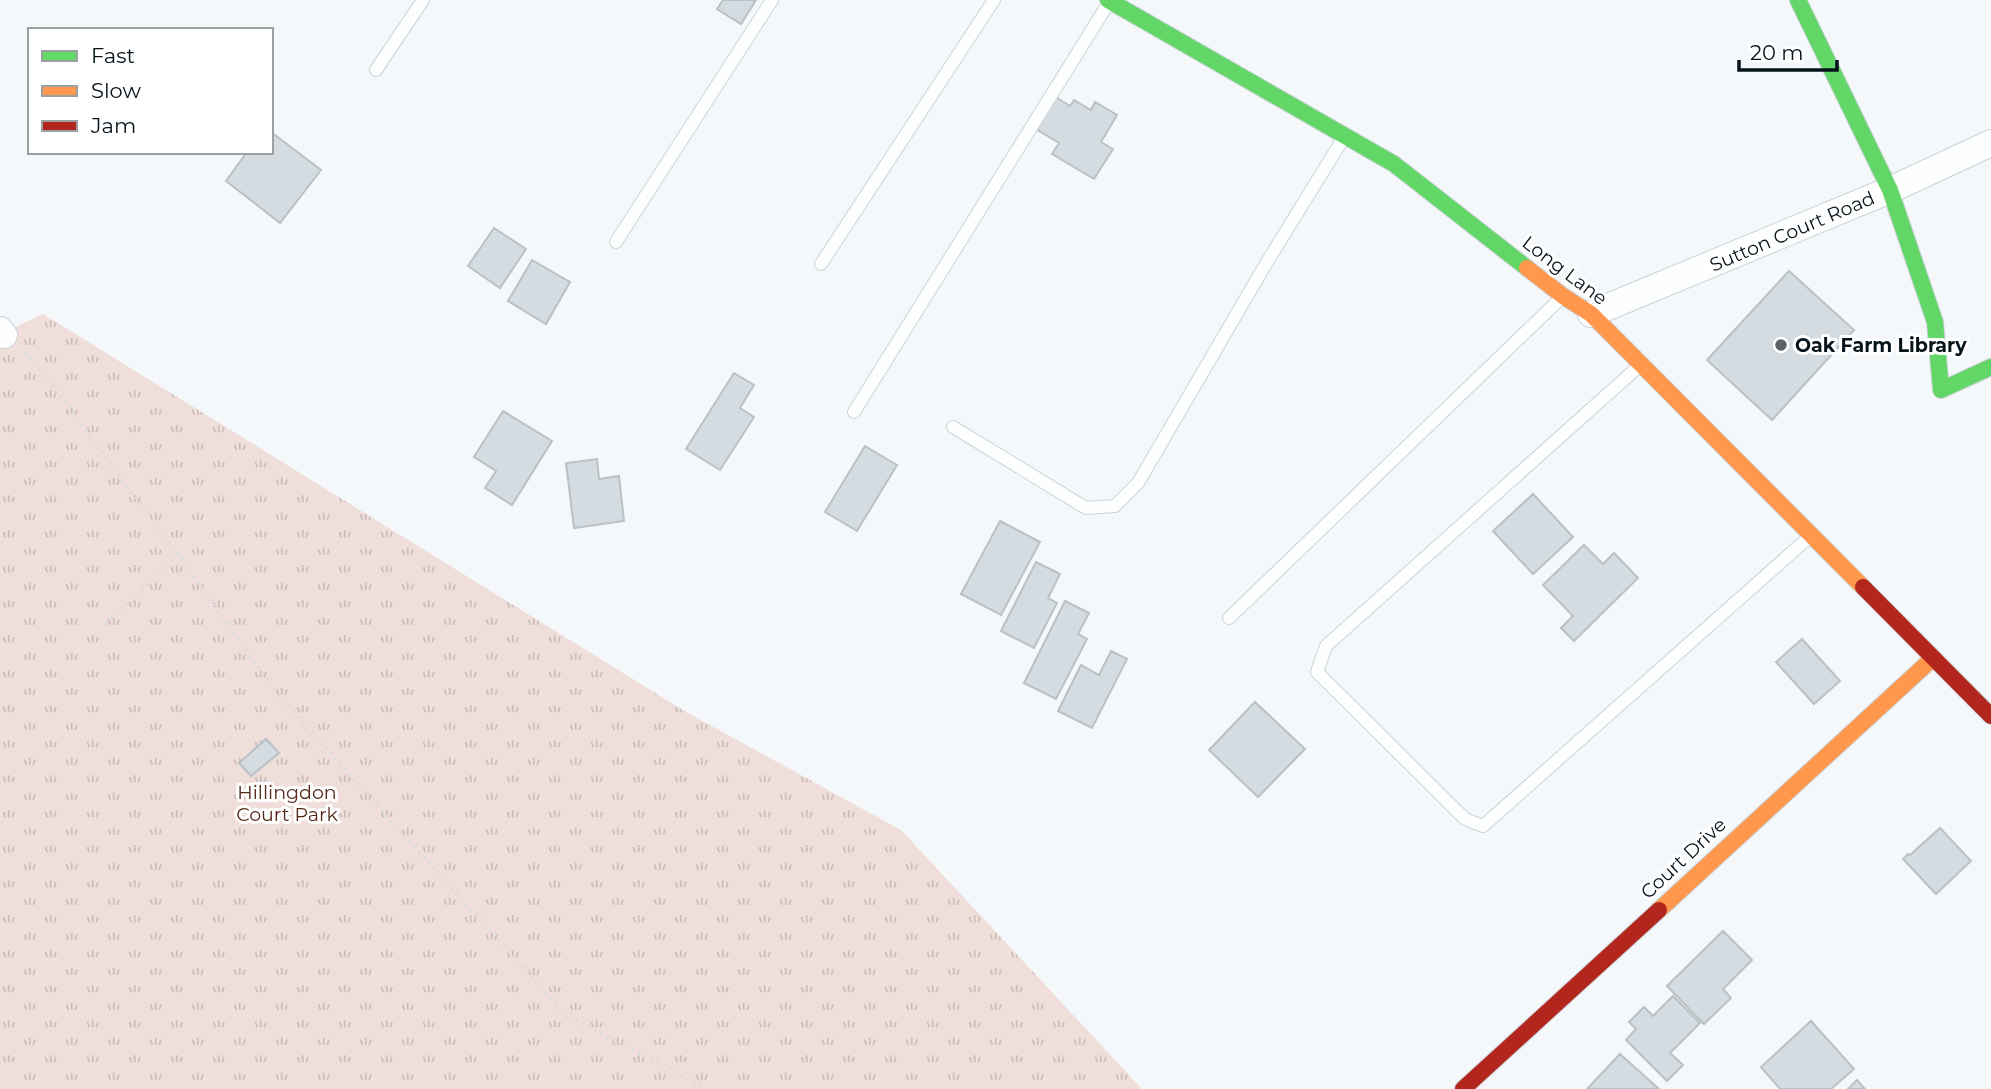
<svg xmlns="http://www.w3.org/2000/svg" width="1991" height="1089" font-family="Montserrat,sans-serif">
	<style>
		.park { fill: url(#park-tufts) }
		.building { fill: #d4dce1; stroke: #b9c1c6; stroke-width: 2 }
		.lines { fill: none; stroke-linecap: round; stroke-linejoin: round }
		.lane-casing { stroke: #cbd3d8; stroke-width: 14 }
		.street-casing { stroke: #cbd3d8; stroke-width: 28 }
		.fast-casing { stroke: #cbd3d8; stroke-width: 18 }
		.slow-casing { stroke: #cbd3d8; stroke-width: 18 }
		.jam-casing { stroke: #cbd3d8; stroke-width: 18 }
		.path { stroke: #dbddde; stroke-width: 4.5; stroke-dasharray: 2 5; stroke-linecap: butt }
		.lane { stroke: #fdfefe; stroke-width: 12 }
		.street { stroke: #fdfefe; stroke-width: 26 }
		.fast { stroke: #63d668; stroke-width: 16 }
		.slow { stroke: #ff974d; stroke-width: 16 }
		.jam { stroke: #b3261e; stroke-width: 16 }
		.poi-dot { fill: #596368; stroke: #fff; stroke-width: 2.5 }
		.labels { text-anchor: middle; stroke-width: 6; stroke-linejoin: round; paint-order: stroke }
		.street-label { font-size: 19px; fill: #06131a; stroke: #fff }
		.poi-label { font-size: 19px; font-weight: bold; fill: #06131a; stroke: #fff; text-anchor: start }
		.park-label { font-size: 19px; fill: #562919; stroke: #fff }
	</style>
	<defs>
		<pattern id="park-tufts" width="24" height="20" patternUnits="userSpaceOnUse" patternTransform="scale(1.75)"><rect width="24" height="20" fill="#efded9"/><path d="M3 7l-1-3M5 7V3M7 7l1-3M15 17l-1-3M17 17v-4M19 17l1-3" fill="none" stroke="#cbbeba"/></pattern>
	</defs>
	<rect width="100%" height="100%" fill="#f4f8fa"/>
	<!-- park -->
	<path class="park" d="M43,314L686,712L901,830L1142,1089H0V339L7,331Z"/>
	<!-- building -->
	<path class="building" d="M723,0H756L741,24L717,9Z
		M1054,96L1070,106L1074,100L1091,110L1095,102L1117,115L1101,142L1113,149L1094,179L1052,154L1059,143L1034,128Z
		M271,132L321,170L280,223L226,181L247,152H271Z
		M494,228L526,249L500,288L468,266Z
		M532,260L570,282L546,324L508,301Z
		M1789,271L1854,330L1772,420L1707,360Z
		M734,373L754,385L740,408L754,417L720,470L686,449Z
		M503,411L552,441L512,505L485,488L496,471L474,457Z
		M865,446L897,465L857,531L825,512Z
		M597,459L599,479L619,476L624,521L574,528L566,463Z
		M1533,494L1573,537L1533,574L1493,531Z
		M1000,521L1040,542L1001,615L961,594Z
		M1584,545L1603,564L1614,553L1638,578L1574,641L1561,628L1573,616L1543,585Z
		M1036,562L1060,574L1048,598L1057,603L1034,648L1001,631Z
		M1065,601L1089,613L1078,634L1087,639L1056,699L1024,683Z
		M1802,639L1840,681L1814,704L1776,662Z
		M1111,651L1127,659L1092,728L1058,711L1081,665L1099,675Z
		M1255,702L1305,749L1258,797L1209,750Z
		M266,739L279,753L251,776L239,763Z
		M1940,828L1971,861L1936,894L1903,859L1908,854L1910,855Z
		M1723,931L1752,960L1723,989L1731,998L1704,1024L1667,986Z
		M1673,996L1700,1023L1670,1053L1683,1065L1667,1081L1626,1040L1636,1029L1629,1022L1644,1007L1653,1016Z
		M1811,1021L1854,1069L1831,1089H1780L1761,1067Z
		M1620,1054L1659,1089H1587Z
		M1857,1080L1865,1089H1848Z"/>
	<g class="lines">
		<defs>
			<path id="lane" d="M376,70L423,0
				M616,242L772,0
				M821,264L994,0
				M1637,368L1326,646L1317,672L1465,819L1483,826L1807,539
				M854,412L1108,4
				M953,427L1086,508L1115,506L1138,483L1267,262L1343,139
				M1229,618L1560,299"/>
			<path id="street" d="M1591,314L1890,190L1991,143
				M0,330L4,335"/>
			<path id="fast" d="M1108,0L1394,164L1527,268
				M1798,0L1890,190L1935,322L1941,390L1991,367"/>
			<path id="slow" d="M1527,268L1563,296L1591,314L1863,587
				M1659,910L1932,659"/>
			<path id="jam" d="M1863,587L1991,716
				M1463,1089L1659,910"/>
		</defs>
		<!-- lane casing -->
		<use href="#lane" class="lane-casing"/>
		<!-- street casing -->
		<use href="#street" class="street-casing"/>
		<!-- fast casing -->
		<use href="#fast" class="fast-casing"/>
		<!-- slow casing -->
		<use href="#slow" class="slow-casing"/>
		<!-- jam casing -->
		<use href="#jam" class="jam-casing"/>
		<!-- path -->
		<path class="path" d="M25,352L51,384L153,521L282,700L567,1016L671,1069L705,1089
			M106,624L178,555"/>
		<!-- lane -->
		<use href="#lane" class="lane"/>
		<!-- street -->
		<use href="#street" class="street"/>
		<!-- fast -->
		<use href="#fast" class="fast"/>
		<!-- slow -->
		<use href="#slow" class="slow"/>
		<!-- jam -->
		<use href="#jam" class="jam"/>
	</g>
	<!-- markers -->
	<circle class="poi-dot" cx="1781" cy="345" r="7"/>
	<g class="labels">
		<!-- street labels -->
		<g class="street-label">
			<text transform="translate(1792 231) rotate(-23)" y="7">Sutton Court Road</text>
			<text transform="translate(1565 270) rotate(37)" y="7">Long Lane</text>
			<text transform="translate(1683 858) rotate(-43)" y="7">Court Drive</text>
		</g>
		<!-- poi labels -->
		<g class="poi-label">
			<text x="1795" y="352">Oak Farm Library</text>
		</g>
		<!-- park labels -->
		<g class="park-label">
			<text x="287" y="799">Hillingdon<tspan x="287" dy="22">Court Park</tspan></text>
		</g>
	</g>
	<!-- legend -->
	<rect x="28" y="28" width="245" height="126" fill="#ffffff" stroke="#9ba1a3" stroke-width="2"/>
	<rect x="42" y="51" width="35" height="10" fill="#63d668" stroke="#9ba1a3" stroke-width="2"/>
	<text x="91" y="63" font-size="21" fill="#06131a">Fast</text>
	<rect x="42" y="86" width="35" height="10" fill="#ff974d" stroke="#9ba1a3" stroke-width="2"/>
	<text x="91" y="98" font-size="21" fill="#06131a">Slow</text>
	<rect x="42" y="121" width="35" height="10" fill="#b3261e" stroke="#9ba1a3" stroke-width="2"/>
	<text x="91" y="133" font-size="21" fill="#06131a">Jam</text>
	<!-- scale -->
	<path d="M1739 60v10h98v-10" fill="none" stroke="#06131a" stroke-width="3.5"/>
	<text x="1750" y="60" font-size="21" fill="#06131a" stroke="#ffffff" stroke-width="5" paint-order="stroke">20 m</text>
</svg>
